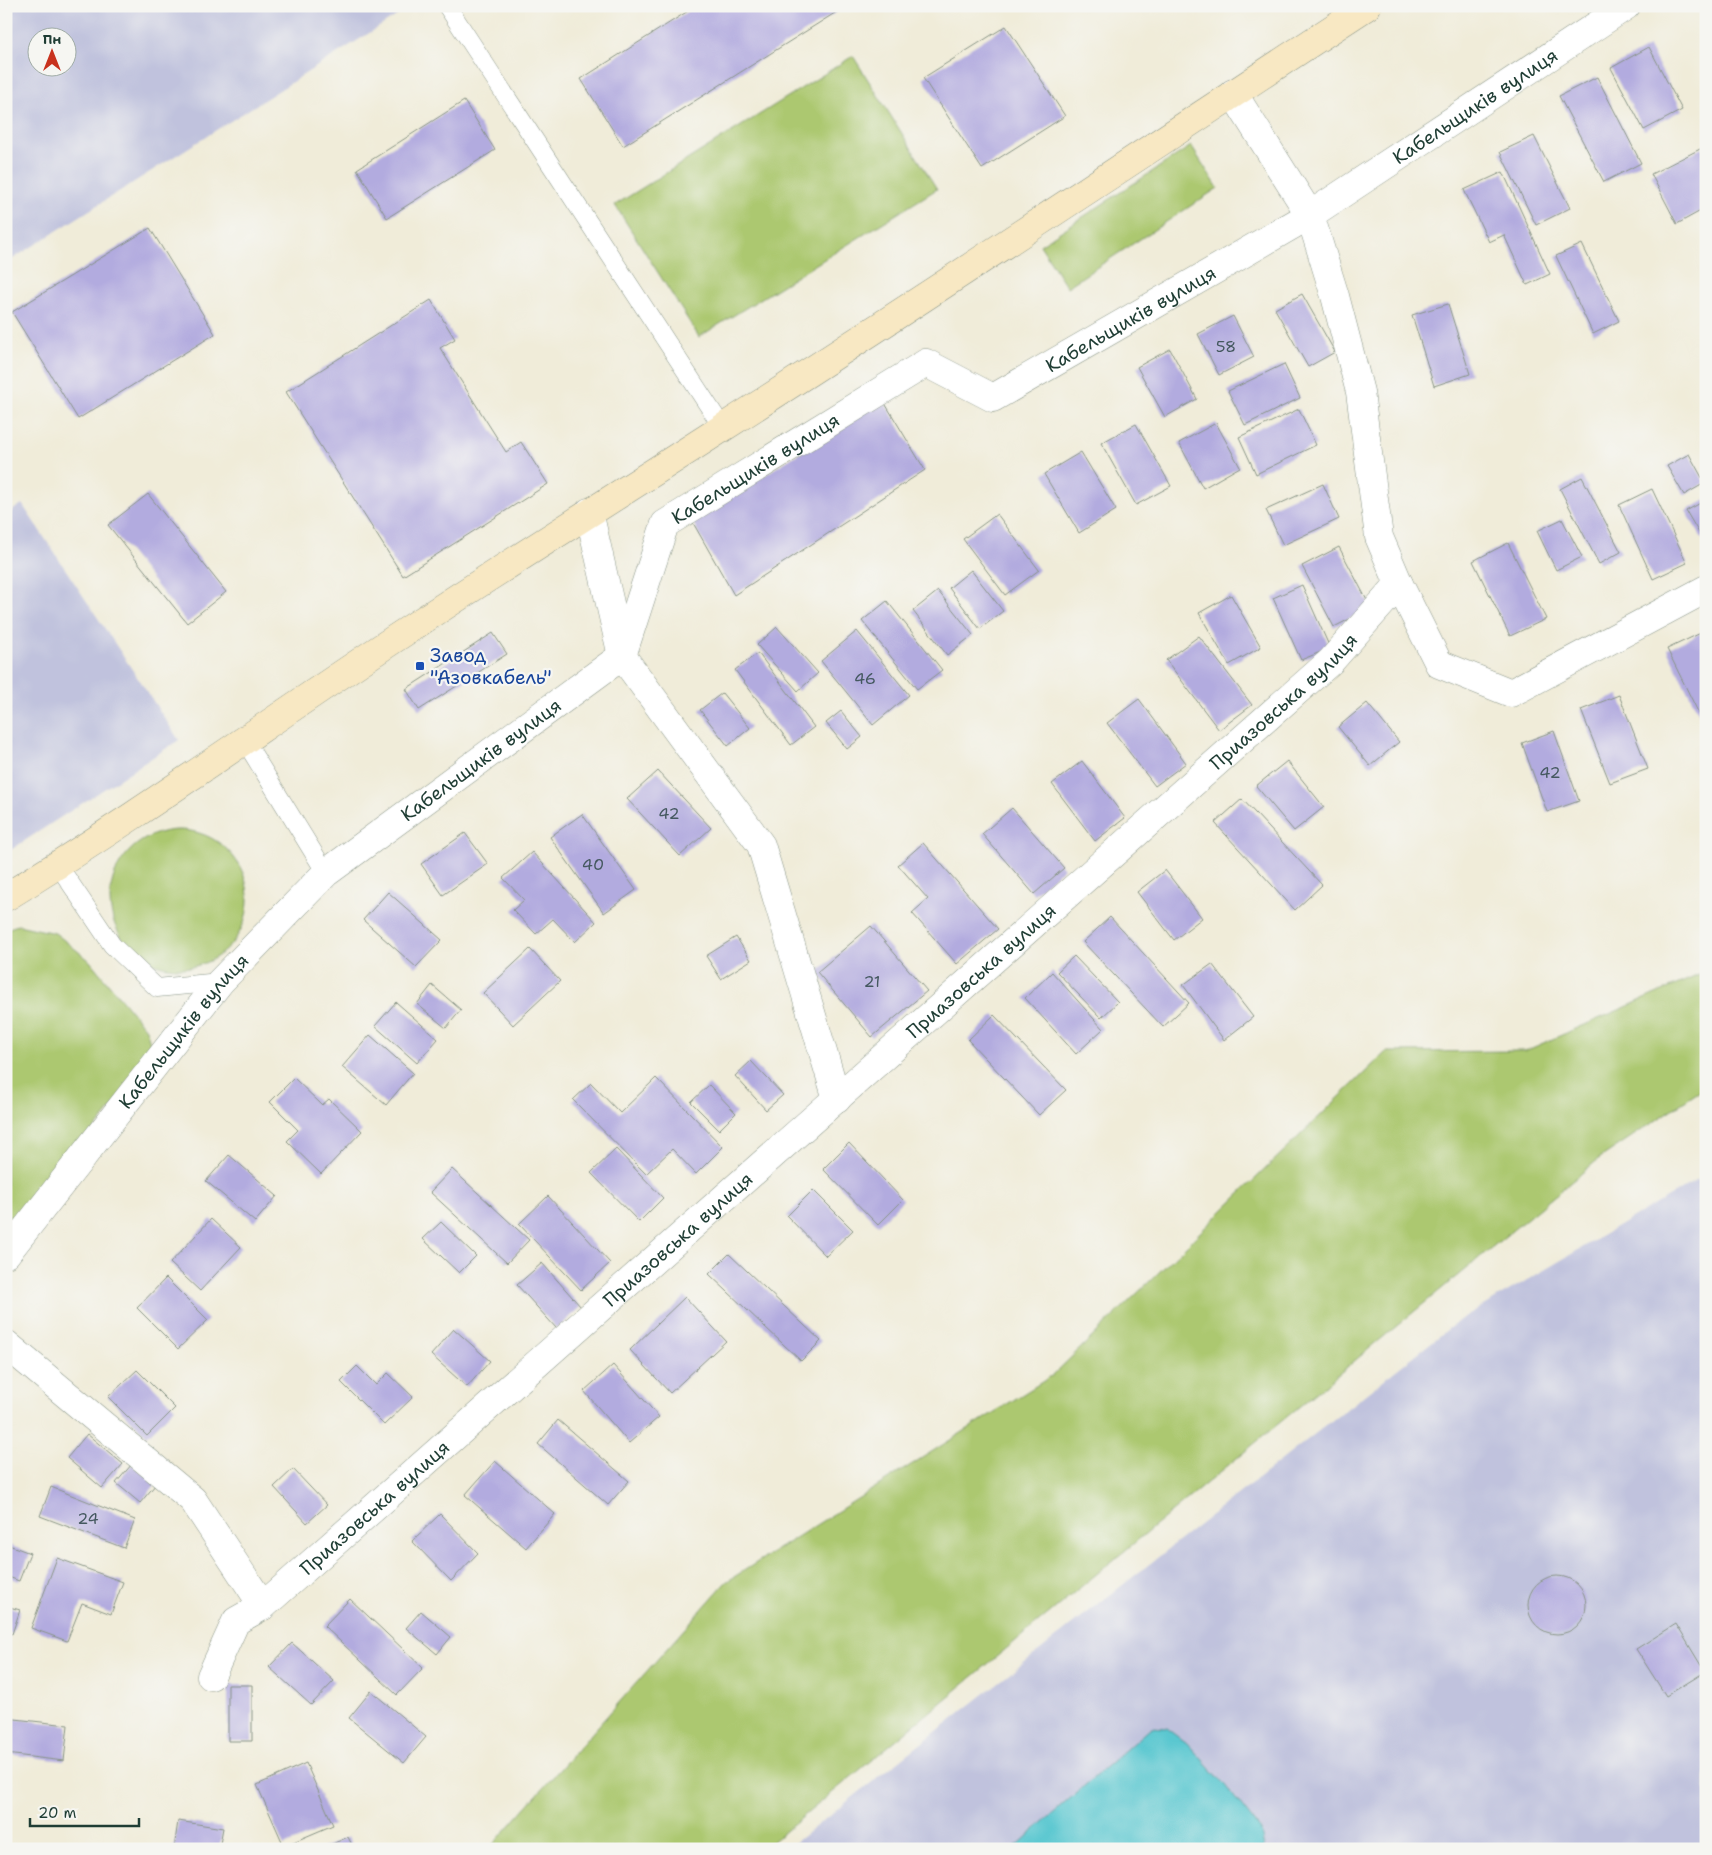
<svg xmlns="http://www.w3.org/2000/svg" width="1712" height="1855" font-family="'Shantell Sans',sans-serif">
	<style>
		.industrial { fill: #c0c2dd; fill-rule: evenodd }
		.green { fill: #acc86f; stroke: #668252 }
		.water { fill: #5ac7d0; stroke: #3c8282 }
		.building { fill: #b2abdf }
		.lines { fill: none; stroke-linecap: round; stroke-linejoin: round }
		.lane-casing { stroke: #889486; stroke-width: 19 }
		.street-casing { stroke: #889486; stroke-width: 29 }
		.secondary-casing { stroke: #889486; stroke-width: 29 }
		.lane { stroke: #fff; stroke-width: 18 }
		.street { stroke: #fff; stroke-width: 28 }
		.secondary { stroke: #f8e8c3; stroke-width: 28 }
		.transit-dot { fill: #1a4fb4; stroke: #f6f6f2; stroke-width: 2 }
		.labels { text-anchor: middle; stroke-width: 4.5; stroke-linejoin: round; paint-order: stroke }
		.number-label { font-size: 16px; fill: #44585f }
		.street-label { font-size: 19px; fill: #1f3d34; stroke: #f6f6f2 }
		.transit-label { font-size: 19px; fill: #164399; stroke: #f6f6f2; text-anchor: start }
	</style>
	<rect width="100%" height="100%" fill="#f6f6f2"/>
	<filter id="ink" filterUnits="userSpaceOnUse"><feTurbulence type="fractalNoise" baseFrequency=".02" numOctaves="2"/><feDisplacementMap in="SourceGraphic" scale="10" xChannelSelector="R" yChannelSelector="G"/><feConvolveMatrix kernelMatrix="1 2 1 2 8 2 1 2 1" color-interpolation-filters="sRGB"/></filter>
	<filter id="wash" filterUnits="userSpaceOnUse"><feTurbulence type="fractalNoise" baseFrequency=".0096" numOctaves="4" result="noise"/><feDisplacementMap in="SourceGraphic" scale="20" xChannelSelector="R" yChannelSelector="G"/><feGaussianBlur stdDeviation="1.12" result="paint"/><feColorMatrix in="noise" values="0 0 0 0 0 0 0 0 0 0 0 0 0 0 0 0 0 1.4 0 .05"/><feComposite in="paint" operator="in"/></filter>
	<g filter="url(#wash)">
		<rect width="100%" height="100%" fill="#f0ecd9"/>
		<!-- industrial -->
		<path class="industrial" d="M6,6H412L6,263ZM38,38H68V68H38Z
			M22,504L179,740L6,853V515Z
			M1706,1175V1849H787L1461,1319Z"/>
		<!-- green -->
		<path class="green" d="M853,56L937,189L699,337L615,205Z
			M1191,146L1218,188L1067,287L1040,245Z
			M110 899a69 69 0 1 1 138 0a69 69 0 1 1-138 0Z
			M18,925L55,933L89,960L146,1029L154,1055L6,1240V929Z
			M1706,972V1087L1600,1158L764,1849H489L726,1582L1053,1375L1386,1052L1525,1051Z"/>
		<!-- water -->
		<path class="water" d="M1151,1727L1167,1728L1187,1743L1220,1779L1261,1831L1264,1849H1013Z"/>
		<g id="blocks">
			<!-- building -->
			<path class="building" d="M696,6H846L623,146L581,79Z
				M1006,26L1065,116L982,169L923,78Z
				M1649,47L1682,110L1644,130L1611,68Z
				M1597,77L1641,163L1604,182L1559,96Z
				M464,101L495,150L387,218L357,169Z
				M1534,136L1570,208L1536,225L1500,152Z
				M1702,148L1706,154V208L1677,224L1651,174Z
				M1503,172L1550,274L1527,285L1504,235L1489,242L1464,190Z
				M150,228L215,334L78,419L12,312Z
				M1582,244L1619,321L1593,334L1556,256Z
				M1302,294L1335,352L1308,367L1275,309Z
				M431,300L455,339L440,348L506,452L521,442L548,484L403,576L286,392Z
				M1448,304L1470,374L1434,386L1412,315Z
				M1233,316L1254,357L1219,375L1198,334Z
				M1170,349L1197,399L1165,417L1137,367Z
				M1284,364L1300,398L1245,425L1228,391Z
				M883,400L925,470L734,595L692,521Z
				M1299,409L1316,445L1256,474L1239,437Z
				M1216,423L1240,467L1203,488L1179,443Z
				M1136,424L1171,486L1136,505L1101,443Z
				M1081,452L1116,510L1079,533L1044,474Z
				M1689,454L1705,483L1684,495L1667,466Z
				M1582,477L1621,552L1599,564L1560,489Z
				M1323,484L1339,519L1283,545L1266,510Z
				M1652,489L1687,563L1653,579L1619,505Z
				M148,494L226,592L187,623L108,525Z
				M1706,500V545L1686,511Z
				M997,514L1039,570L1005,595L963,539Z
				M1562,519L1582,557L1556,570L1537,531Z
				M1508,543L1546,619L1510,636L1473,561Z
				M1339,547L1371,608L1334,627L1302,566Z
				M971,570L1003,611L980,629L949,588Z
				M1302,585L1330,648L1301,660L1273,598Z
				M938,591L973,635L947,655L913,611Z
				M1231,595L1261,647L1229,665L1199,613Z
				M887,601L942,670L917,689L862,621Z
				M777,627L818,673L798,691L757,645Z
				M857,631L909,695L873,725L821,661Z
				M1705,631L1706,632V728L1667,649Z
				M493,633L507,654L419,710L406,689Z
				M1199,636L1252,705L1219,730L1166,660Z
				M758,653L814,727L791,745L735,670Z
				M722,693L750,728L728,746L700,710Z
				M1619,695L1648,769L1610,783L1581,710Z
				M1139,699L1186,763L1155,786L1107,723Z
				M1367,703L1399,742L1370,766L1338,727Z
				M841,711L862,737L847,749L826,723Z
				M1554,731L1579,801L1547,812L1522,743Z
				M1082,761L1125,818L1095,841L1052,784Z
				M1287,761L1324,807L1294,831L1256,786Z
				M658,771L711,828L680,856L627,799Z
				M1242,799L1322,885L1295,910L1215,823Z
				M1012,808L1064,868L1034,894L982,834Z
				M582,814L636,890L604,913L550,837Z
				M465,833L488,864L443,895L421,864Z
				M923,843L998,929L957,964L912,913L928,899L898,865Z
				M532,852L596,922L575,942L553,919L536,934L513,910L524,900L503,878Z
				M1165,870L1202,918L1174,940L1137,892Z
				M388,892L442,940L416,967L363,920Z
				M1110,917L1189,1003L1163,1027L1083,942Z
				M871,926L927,991L872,1037L817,972Z
				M736,937L751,960L721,979L706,956Z
				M530,949L560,981L513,1025L483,993Z
				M1074,956L1118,1002L1101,1018L1057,972Z
				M1212,964L1253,1017L1224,1040L1183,985Z
				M1052,972L1103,1029L1076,1054L1025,998Z
				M432,985L461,1010L446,1028L417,1004Z
				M396,1002L438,1039L417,1063L375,1026Z
				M994,1015L1066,1090L1039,1115L968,1040Z
				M370,1035L413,1073L386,1105L342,1067Z
				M751,1061L783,1095L766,1110L735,1076Z
				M294,1078L322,1105L329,1099L362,1131L321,1174L287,1141L298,1130L270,1102Z
				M656,1078L723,1147L696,1174L672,1149L646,1174L573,1100L591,1083L620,1113Z
				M709,1085L736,1113L719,1130L691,1102Z
				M849,1143L903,1200L878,1225L823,1169Z
				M616,1149L663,1198L639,1222L591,1173Z
				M229,1155L277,1196L255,1222L206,1181Z
				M452,1169L529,1240L507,1263L430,1192Z
				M813,1190L853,1230L826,1256L787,1216Z
				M548,1196L610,1263L581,1290L519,1224Z
				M211,1219L241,1247L200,1291L170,1263Z
				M441,1222L476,1256L459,1273L423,1239Z
				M729,1254L821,1341L801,1361L709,1274Z
				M542,1263L581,1307L557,1329L517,1285Z
				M166,1278L208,1320L178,1349L137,1308Z
				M685,1297L726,1341L670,1393L630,1350Z
				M454,1329L490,1361L467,1387L431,1355Z
				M613,1365L659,1417L629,1443L584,1391Z
				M357,1366L376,1385L388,1373L413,1397L384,1425L341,1382Z
				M137,1370L175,1408L147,1436L108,1397Z
				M558,1420L629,1481L608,1505L538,1444Z
				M87,1434L123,1464L102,1488L67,1458Z
				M495,1461L555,1514L526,1548L465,1495Z
				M132,1464L156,1484L140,1503L116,1483Z
				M293,1469L327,1505L307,1523L274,1487Z
				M51,1487L135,1520L124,1548L40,1516Z
				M440,1514L478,1553L451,1581L412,1541Z
				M6,1544L30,1553L19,1581L6,1576Z
				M57,1558L123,1582L111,1614L82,1603L67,1641L31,1628Z
				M1528 1605a29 29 0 1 1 58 0a29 29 0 1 1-58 0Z
				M350,1599L423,1668L397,1695L324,1626Z
				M6,1606L20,1610L12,1634L6,1632Z
				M421,1611L451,1637L437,1654L406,1628Z
				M1676,1624L1705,1672L1666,1696L1636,1649Z
				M292,1643L334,1681L311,1705L269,1667Z
				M228,1685H252V1741H228Z
				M371,1691L426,1737L404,1763L349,1718Z
				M6,1718L68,1725L64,1761L6,1754Z
				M306,1763L333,1825L284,1846L257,1785Z
				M178,1821L223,1828L219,1849H174Z
				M348,1837L354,1849H321Z"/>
		</g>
	</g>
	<g filter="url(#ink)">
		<use href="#blocks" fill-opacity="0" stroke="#889486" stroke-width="1"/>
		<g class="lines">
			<defs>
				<path id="lane" d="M447,6L723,428
					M245,741L326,873
					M58,865L112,945L157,988L220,982"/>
				<g id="street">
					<path d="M1233,93L1310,215L1335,296L1360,392L1379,537L1399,584"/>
					<path d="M589,512L622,656L761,845L837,1099"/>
					<path id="s1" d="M6,1254L220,982L326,873L622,656L665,524L926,363L993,398L1310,215L1626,6"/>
					<path d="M6,1344L193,1500L263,1606"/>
					<path id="s2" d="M211,1676L236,1621L263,1606L1331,661L1399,584L1439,664L1511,693L1706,589"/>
				</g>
				<path id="secondary" d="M6,897C143,813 274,718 408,630C512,561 619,495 724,427C940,289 1153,146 1367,6"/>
			</defs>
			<!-- lane casing -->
			<use href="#lane" class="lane-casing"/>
			<!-- street casing -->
			<use href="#street" class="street-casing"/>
			<!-- secondary casing -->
			<use href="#secondary" class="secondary-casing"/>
			<!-- lane -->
			<use href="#lane" class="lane"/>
			<!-- street -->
			<use href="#street" class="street"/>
			<!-- secondary -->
			<use href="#secondary" class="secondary"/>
		</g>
	</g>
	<!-- markers -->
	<rect class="transit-dot" x="415" y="661" width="10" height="10" rx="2.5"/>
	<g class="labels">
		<!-- number labels -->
		<g class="number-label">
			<text x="1226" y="352">58</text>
			<text x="865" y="684">46</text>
			<text x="1550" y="778">42</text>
			<text x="669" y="819">42</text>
			<text x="593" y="870">40</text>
			<text x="872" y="987">21</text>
			<text x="88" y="1524">24</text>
		</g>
		<!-- street labels -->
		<g class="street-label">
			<text dy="7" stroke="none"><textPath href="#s1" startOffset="1950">Кабельщиків вулиця</textPath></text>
			<text dy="7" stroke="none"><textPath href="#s1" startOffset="1545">Кабельщиків вулиця</textPath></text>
			<text dy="7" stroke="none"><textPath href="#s1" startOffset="1110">Кабельщиків вулиця</textPath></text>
			<text dy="7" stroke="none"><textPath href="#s2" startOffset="1455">Приазовська вулиця</textPath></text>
			<text dy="7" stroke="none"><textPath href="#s1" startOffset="690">Кабельщиків вулиця</textPath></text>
			<text dy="7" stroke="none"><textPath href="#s2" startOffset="1050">Приазовська вулиця</textPath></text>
			<text dy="7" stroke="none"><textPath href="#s1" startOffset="285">Кабельщиків вулиця</textPath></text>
			<text dy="7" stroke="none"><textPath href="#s2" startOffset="645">Приазовська вулиця</textPath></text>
			<text dy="7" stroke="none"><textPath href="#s2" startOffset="240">Приазовська вулиця</textPath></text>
		</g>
		<!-- transit labels -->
		<g class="transit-label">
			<text x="430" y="662">Завод<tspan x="430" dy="22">"Азовкабель"</tspan></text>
		</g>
	</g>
	<!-- margin -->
	<rect width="1712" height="1855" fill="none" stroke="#f6f6f2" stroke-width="25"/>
	<!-- north arrow -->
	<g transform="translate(52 52)"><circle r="24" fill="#f6f6f2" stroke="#a0aca6"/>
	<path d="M0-4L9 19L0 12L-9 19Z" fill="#c8321e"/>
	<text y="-8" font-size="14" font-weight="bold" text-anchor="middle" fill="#1f3d34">Пн</text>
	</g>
	<!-- scale -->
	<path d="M30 1818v8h109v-8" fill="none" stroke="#1f3d34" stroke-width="2.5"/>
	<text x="38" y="1818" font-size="15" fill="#1f3d34" stroke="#f6f6f2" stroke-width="4" paint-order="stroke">20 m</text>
</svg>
